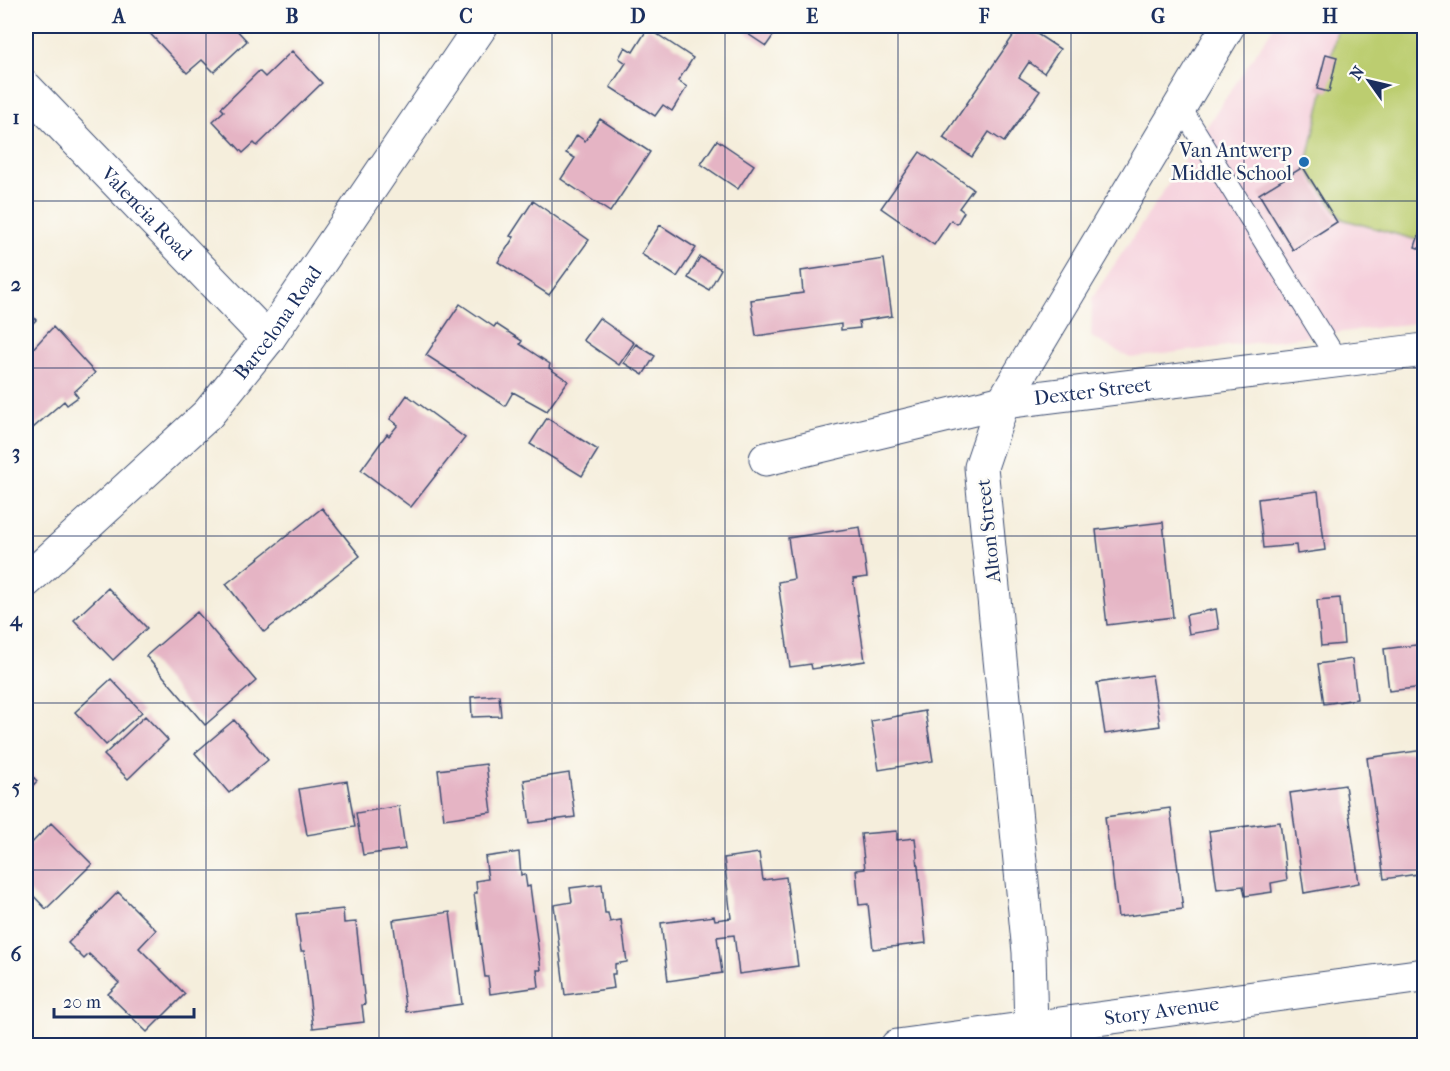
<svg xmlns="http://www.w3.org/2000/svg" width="1450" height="1071" font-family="'IM FELL French Canon',serif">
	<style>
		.built { fill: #f5cfdb }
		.pitch { fill: #bccd70; stroke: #6c7e67; stroke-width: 1.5 }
		.building { fill: #e5b4c4 }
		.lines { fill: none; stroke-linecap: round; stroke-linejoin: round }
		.lane-casing { stroke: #3c4c71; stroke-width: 22 }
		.street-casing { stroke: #3c4c71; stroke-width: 35 }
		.lane { stroke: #fff; stroke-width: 20 }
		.street { stroke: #fff; stroke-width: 33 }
		.grid { fill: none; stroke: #1b2f5e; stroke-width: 1.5; stroke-opacity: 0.55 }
		.poi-dot { fill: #1f6fb2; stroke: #fdfcf7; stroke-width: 2 }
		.labels { text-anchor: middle; stroke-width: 5; stroke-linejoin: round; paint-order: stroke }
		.poi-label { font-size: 20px; fill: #1b2f5e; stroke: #fdfcf7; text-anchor: end }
		.street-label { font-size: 20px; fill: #1b2f5e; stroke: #fdfcf7 }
		.neatline { fill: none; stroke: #1b2f5e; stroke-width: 2 }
		.grid-label { font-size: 20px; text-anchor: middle; font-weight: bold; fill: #1b2f5e }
	</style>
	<rect width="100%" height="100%" fill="#fdfcf7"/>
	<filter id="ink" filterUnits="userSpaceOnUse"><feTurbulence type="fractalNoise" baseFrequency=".0167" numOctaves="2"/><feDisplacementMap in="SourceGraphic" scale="12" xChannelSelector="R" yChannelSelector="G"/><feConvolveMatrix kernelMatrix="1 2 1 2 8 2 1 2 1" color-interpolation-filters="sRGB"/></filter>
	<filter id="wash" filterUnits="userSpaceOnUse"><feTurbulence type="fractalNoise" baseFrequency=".008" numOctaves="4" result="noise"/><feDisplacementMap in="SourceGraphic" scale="24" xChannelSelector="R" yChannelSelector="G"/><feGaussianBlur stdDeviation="1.35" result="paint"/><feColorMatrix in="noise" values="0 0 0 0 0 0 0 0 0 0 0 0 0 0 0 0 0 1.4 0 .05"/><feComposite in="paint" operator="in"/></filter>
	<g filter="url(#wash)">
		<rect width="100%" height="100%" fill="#f5eedc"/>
		<!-- built -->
		<path class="built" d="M1274,26H1424V322L1130,358L1091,337L1092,298Z"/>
		<!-- pitch -->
		<path class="pitch" d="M1338,26H1424V242L1342,219L1306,168Z"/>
		<g id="blocks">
			<!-- building -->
			<path class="building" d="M143,26H233L247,41L214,72L202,60L187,73Z
				M736,26H780L766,46Z
				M1020,26H1025L1060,49L1044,73L1029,62L1019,77L1040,91L1004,142L989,132L972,157L943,138Z
				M648,28L693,58L678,81L687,87L672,111L663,105L655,116L610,87L626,63L619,58L625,47L633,52Z
				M292,51L322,83L257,146L254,143L243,153L213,121L224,111L221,108L259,71L265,77Z
				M1326,54L1337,57L1329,92L1317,89Z
				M600,119L650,152L610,212L561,179L575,158L566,153L577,135L585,141Z
				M717,140L754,165L738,189L701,164Z
				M920,152L973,189L959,208L964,212L957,224L951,220L934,245L881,208Z
				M1303,167L1337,222L1293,250L1259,194Z
				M533,201L589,240L549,295L498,262L514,237L510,236Z
				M660,225L696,248L677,277L641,254Z
				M1419,234L1424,235V250L1415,247Z
				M700,257L721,269L709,290L688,278Z
				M884,259L892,316L859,321L860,328L841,330V324L756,336L751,300L803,293L801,271Z
				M460,304L494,327L496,324L522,341L520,344L550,364L549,368L568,381L547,411L513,392L505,406L426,355Z
				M26,308L36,320L26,330Z
				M599,318L634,343L619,365L583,340Z
				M53,327L95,373L74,392L78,397L67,405L64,401L26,434V356Z
				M636,344L655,356L643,375L624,363Z
				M407,395L465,438L411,507L361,470L387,434L389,436L398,425L390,419Z
				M547,418L598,450L582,476L530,444Z
				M1318,491L1325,550L1297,554L1296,545L1263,548L1258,499Z
				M322,508L360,556L264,632L226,584Z
				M1163,522L1173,617L1107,625L1096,530Z
				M860,527L867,577L853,579L865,661L812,669L811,664L790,667L778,582L794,579L788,538Z
				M108,588L147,628L113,660L74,620Z
				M1340,598L1344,644L1321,646L1317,600Z
				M1216,609L1219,629L1189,634L1186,615Z
				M197,612L256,681L205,725L146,656Z
				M1424,644V687L1389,691L1384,649Z
				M1352,659L1357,699L1324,704L1318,664Z
				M1152,675L1160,726L1105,734L1097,683Z
				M111,679L142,712L106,745L75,712Z
				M499,695L501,716L472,717L471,697Z
				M925,711L933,761L879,770L871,721Z
				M145,716L168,740L128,779L104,755Z
				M234,720L268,760L229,793L195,753Z
				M1424,750V873L1384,879L1367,758Z
				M486,764L492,812L444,819L438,770Z
				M26,769L37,781L26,793Z
				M569,773L575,817L530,823L524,780Z
				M347,781L355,827L307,835L299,789Z
				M1345,785L1359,883L1304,893L1290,793Z
				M399,806L405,849L363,855L356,813Z
				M1170,808L1183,909L1118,917L1105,817Z
				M1280,822L1287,880L1271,883L1272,892L1245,896L1243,886L1217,889L1209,831Z
				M51,823L92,864L46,909L26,888V849Z
				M897,831V840L915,838L926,943L873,949L868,904L859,905L856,870L865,869L861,834Z
				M519,852L521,875L525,874L527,887L530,886L541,970H537L539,987L490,994L488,977H485L474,893H477L476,881L488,879L485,857Z
				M759,853L763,880L786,877L798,966L739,974L734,935L717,937L722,973L668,981L661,923L714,916L715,920L731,918L724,858Z
				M602,884L605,913H608L610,922L621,920L627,962L615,964V974H612L614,988L565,995L554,905L572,902L570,888Z
				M118,892L156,930L139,948L185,994L147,1032L108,994L119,983L89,954L84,959L68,943Z
				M343,909L344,923L356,922L365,1004L362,1005L364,1022L313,1028L304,951H301L296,914Z
				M450,912L462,1004L406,1012L393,920Z"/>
		</g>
	</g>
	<g filter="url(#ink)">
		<use href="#blocks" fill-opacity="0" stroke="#3c4c71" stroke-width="1.5"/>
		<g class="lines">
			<defs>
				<path id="lane" d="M1180,106L1338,361"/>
				<g id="street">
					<path id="s1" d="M26,88L268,339"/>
					<path id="s2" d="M766,459L1003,402L1424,350"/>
					<path id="s3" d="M26,581L208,414L268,339L481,26"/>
					<path d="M1031,1028L1029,952L981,467L1003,402L1228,26"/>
					<path id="s4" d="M897,1046L1424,975"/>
				</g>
			</defs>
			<!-- lane casing -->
			<use href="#lane" class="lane-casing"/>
			<!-- street casing -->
			<use href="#street" class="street-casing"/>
			<!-- lane -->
			<use href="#lane" class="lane"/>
			<!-- street -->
			<use href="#street" class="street"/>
		</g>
	</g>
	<!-- grid -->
	<path class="grid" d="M206,26V1046M379,26V1046M552,26V1046M725,26V1046M898,26V1046M1071,26V1046M1244,26V1046M26,201H1424M26,368H1424M26,536H1424M26,703H1424M26,870H1424"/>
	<!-- markers -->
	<circle class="poi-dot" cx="1304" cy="162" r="6"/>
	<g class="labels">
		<!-- poi labels -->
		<g class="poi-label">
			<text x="1292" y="157">Van Antwerp<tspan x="1292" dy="23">Middle School</tspan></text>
		</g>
		<!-- street labels -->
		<g class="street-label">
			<text dy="7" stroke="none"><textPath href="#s1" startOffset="174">Valencia Road</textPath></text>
			<text dy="7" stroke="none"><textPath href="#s3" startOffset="362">Barcelona Road</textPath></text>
			<text dy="7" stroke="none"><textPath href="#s2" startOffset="334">Dexter Street</textPath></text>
			<text transform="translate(988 531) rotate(-96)" y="7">Alton Street</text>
			<text dy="7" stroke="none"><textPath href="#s4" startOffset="267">Story Avenue</textPath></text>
		</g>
	</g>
	<!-- margin -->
	<rect width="1450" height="1071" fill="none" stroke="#fdfcf7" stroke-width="66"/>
	<!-- north arrow -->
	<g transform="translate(1369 81) rotate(304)" stroke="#fdfcf7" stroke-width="4.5" paint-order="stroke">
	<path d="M0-4.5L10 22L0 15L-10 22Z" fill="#1b2f5e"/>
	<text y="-9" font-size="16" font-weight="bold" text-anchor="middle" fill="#1b2f5e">N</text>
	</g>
	<!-- scale -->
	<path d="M54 1008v9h140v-9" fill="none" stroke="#1b2f5e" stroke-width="3"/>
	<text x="63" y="1008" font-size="18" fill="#1b2f5e" stroke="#fdfcf7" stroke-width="4.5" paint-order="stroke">20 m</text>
	<rect x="33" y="33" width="1384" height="1005" class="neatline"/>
	<g class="grid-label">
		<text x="119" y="23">A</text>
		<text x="292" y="23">B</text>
		<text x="466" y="23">C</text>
		<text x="638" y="23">D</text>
		<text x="812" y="23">E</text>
		<text x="984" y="23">F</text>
		<text x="1158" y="23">G</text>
		<text x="1330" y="23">H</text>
		<text x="16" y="124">1</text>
		<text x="16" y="291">2</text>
		<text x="16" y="459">3</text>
		<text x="16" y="626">4</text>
		<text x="16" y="794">5</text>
		<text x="16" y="961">6</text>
	</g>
</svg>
